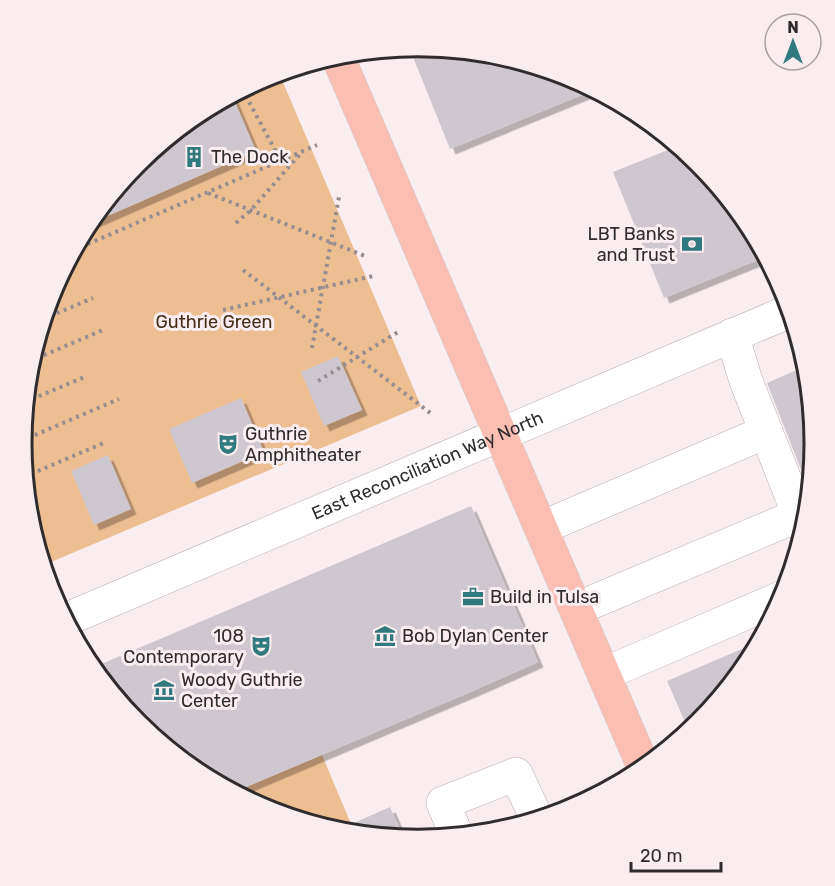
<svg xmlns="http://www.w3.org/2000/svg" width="835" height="886" font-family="Rubik,sans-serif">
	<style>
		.green { fill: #eebe93 }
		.building { fill: #cfc7cf; filter: url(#shadow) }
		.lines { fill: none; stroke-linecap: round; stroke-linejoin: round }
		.minor-casing { stroke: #bbafb2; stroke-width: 34 }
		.major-casing { stroke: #cdcccd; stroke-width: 34 }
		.path { stroke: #958d8f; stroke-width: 4; stroke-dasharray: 3 4.5; stroke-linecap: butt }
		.minor { stroke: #fff; stroke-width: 33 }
		.major { stroke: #fabeb3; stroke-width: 33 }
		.labels { text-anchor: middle; stroke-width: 6; stroke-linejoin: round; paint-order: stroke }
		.poi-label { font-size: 18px; fill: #302c2d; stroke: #f9edf0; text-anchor: start }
		.park-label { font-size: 18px; fill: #452d15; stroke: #f9edf0 }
		.street-label { font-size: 18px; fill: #302c2d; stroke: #f9edf0 }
		.rim { fill: none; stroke: #302c2d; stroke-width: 3 }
	</style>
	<defs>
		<filter id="shadow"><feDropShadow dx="5.5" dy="5.5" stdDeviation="0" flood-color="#0004"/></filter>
	</defs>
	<rect width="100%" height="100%" fill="#f9edf0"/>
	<!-- green -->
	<path class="green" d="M279,73L421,406L51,562C43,545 33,527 28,508C19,479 21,438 24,409C37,279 109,160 226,98C243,89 260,78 279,73Z
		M322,755L351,824L336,831L265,809L234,792Z"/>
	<!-- building -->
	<path class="building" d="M418,46L495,54L570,77L594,90L450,149L409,47Z
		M232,95L256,151L87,225L137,162L198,113Z
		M678,146L698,163L747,223L765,257L664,298L613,172Z
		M338,356L362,410L324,426L301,372Z
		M806,366L814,443L809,490L767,383Z
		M241,398L264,452L192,483L169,429Z
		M108,455L131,509L94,525L71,471Z
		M471,506L538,662L475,690L234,792L197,772L137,723L92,668Z
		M758,642L747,664L689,731L667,681Z
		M390,807L404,838L336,831Z"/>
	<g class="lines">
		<defs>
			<g id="minor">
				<path d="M732,335L746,381L804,528"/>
				<path d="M541,528L766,432"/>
				<path d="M576,609L799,515"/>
				<path id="s1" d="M65,620L790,311"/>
				<path d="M604,674L783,597"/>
				<path d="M457,836L443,803L516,774L537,819"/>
			</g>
			<path id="major" d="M337,55L644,768"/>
		</defs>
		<!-- minor casing -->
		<use href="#minor" class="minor-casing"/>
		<!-- major casing -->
		<use href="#major" class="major-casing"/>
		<!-- path -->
		<path class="path" d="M242,89L281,161
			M208,193L365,256
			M236,223L251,210L301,153
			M74,250L317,145
			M243,270L433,415
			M61,273L68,270
			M223,310L373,276
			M43,319L93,298
			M312,348L339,197
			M30,361L103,330
			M318,381L398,332
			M25,402L87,376
			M21,441L119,399
			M24,477L106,442"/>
		<!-- minor -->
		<use href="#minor" class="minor"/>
		<!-- major -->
		<use href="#major" class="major"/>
	</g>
	<!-- icons -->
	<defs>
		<symbol id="building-bare" viewBox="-9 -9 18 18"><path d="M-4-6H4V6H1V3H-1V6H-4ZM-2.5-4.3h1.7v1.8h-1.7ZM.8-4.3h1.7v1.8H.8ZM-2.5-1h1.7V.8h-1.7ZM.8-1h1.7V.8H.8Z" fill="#2f797f" stroke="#f9edf0" stroke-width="2.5" paint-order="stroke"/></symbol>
		<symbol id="bank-bare" viewBox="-9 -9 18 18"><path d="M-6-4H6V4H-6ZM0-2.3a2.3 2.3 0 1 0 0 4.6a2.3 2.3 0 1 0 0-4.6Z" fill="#2f797f" stroke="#f9edf0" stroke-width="2.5" paint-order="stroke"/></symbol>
		<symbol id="theatre-bare" viewBox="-9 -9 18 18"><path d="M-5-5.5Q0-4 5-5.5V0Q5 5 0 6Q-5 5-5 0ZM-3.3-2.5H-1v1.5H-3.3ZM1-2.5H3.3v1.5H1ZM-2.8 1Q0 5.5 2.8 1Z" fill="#2f797f" stroke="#f9edf0" stroke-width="2.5" paint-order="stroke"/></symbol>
		<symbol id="office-bare" viewBox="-9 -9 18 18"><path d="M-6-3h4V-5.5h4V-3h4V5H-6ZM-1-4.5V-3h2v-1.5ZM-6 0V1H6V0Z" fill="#2f797f" stroke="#f9edf0" stroke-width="2.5" paint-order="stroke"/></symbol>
		<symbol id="museum-bare" viewBox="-9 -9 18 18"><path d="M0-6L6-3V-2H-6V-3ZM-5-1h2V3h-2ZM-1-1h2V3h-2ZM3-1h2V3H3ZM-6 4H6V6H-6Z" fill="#2f797f" stroke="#f9edf0" stroke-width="2.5" paint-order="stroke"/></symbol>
	</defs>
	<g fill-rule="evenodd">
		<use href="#building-bare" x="179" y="142" width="30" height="30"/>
		<use href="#bank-bare" x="677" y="229" width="30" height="30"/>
		<use href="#theatre-bare" x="213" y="429" width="30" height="30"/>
		<use href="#office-bare" x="458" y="582" width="30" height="30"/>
		<use href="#museum-bare" x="370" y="621" width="30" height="30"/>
		<use href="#theatre-bare" x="246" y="631" width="30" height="30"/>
		<use href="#museum-bare" x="149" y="675" width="30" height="30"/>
	</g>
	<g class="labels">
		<!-- poi labels -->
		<g class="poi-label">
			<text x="211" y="163">The Dock</text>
			<text x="675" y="240" text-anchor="end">LBT Banks<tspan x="675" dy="21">and Trust</tspan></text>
			<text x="245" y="440">Guthrie<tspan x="245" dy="21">Amphitheater</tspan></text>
			<text x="490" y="603">Build in Tulsa</text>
			<text x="244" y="642" text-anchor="end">108<tspan x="244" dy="21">Contemporary</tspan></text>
			<text x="402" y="642">Bob Dylan Center</text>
			<text x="181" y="686">Woody Guthrie<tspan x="181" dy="21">Center</tspan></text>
		</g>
		<!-- park labels -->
		<g class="park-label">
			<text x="214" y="328">Guthrie Green</text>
		</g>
		<!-- street labels -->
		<g class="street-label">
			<text dy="6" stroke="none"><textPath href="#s1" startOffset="394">East Reconciliation Way North</textPath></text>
		</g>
	</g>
	<!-- crop -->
	<path d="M0 0H835V886H0ZM32 443a386 386 0 1 1 772 0a386 386 0 1 1-772 0Z" fill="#f9edf0" fill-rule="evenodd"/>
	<path class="rim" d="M32 443a386 386 0 1 1 772 0a386 386 0 1 1-772 0Z"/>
	<!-- north arrow -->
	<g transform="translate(793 42)"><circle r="28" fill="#f9edf0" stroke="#a9a0a2" stroke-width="1.5"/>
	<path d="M0-4.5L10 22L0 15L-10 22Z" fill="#2f797f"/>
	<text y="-9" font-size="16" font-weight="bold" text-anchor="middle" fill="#302c2d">N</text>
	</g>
	<!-- scale -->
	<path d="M631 862v9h90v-9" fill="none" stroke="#302c2d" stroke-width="3"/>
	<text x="640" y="862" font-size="18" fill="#302c2d" stroke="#f9edf0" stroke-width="4.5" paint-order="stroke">20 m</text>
</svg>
